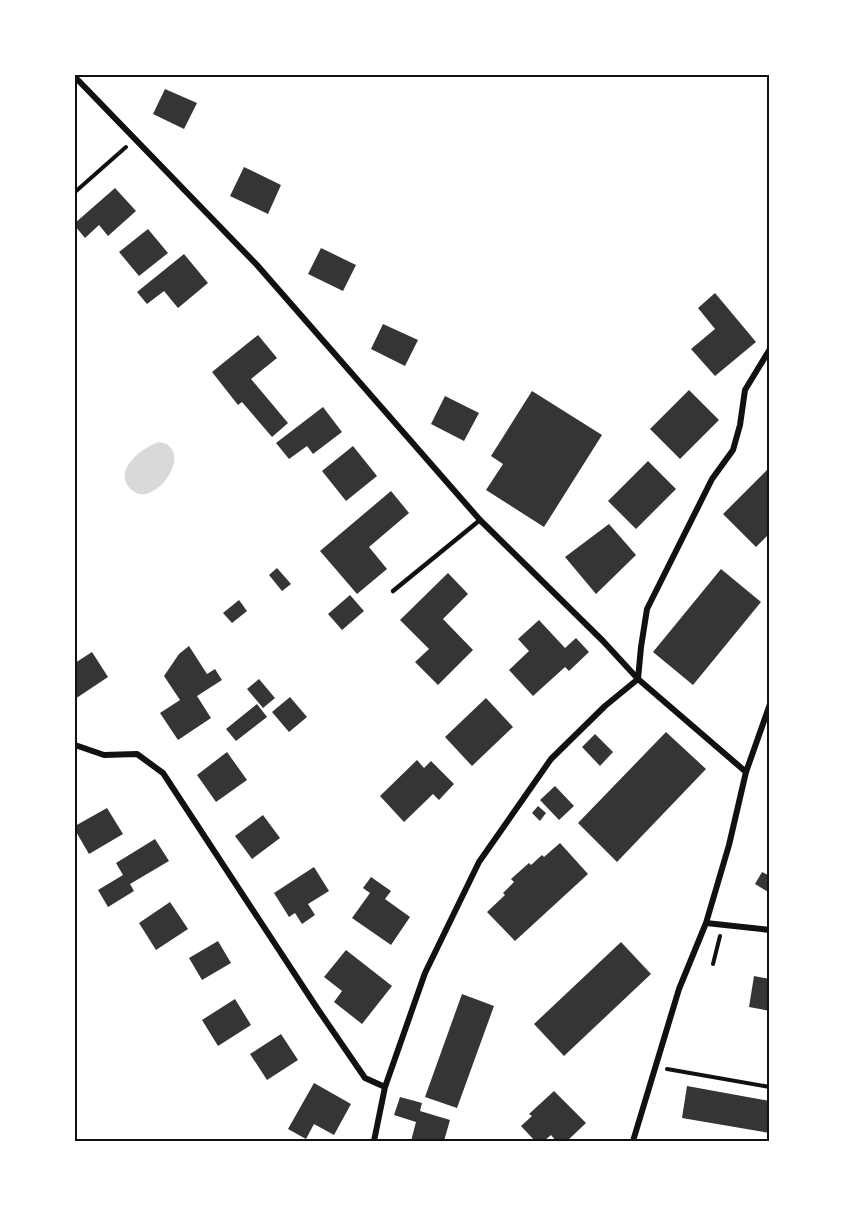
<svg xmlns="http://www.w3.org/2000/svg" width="845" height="1216" font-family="Jost,sans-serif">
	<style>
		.water { fill: #d9d9d9 }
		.building { fill: #353535 }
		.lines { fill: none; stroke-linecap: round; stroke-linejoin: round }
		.path { stroke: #111; stroke-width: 4 }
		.service { stroke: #111; stroke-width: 4.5 }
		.minor { stroke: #111; stroke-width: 6 }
		.neatline { fill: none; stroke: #111; stroke-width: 2 }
	</style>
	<rect width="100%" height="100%" fill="#fff"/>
	<!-- water -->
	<path class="water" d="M159,442C162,443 165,443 168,445C187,460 159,498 139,494C135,493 130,489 128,486C115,467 144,447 159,442Z"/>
	<!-- building -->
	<path class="building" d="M165,89L197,103L184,129L153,114Z
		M244,167L281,185L268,214L230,196Z
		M115,188L136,211L108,236L99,225L85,238L75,226V223Z
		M148,229L168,253L139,276L119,252Z
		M321,248L356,265L343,291L308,274Z
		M184,254L208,283L178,308L164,291L147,304L137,292Z
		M715,293L756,342L715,376L691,349L715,329L698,308Z
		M383,324L418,340L405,366L371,349Z
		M258,335L277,358L251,379L288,423L272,437L242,402L238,405L212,372Z
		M689,390L719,420L680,459L650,429Z
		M532,391L602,435L544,527L486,490L503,464L491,456Z
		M445,396L479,413L464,441L431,424Z
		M323,407L342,432L313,454L307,446L289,459L276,443Z
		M353,446L377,476L346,501L322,471Z
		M648,461L676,489L636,529L608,501Z
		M770,467V533L756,547L723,514Z
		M391,491L409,513L369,547L387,569L357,594L320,551Z
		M609,524L636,555L596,594L565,557Z
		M277,568L291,584L282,591L269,575Z
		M721,569L761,602L693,685L653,652Z
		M448,573L468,594L443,619L473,650L438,685L415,662L429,649L400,620Z
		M350,595L364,611L342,630L328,614Z
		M239,600L247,611L232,623L223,613Z
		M539,620L565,648L576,638L589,652L569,671L565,667L533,696L509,670L529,651L518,639Z
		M189,646L207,674L215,669L222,680L197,696L211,718L178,740L160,713L180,700L164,676L179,654Z
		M92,652L108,677L75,699V663Z
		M259,679L275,698L263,708L247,689Z
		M290,697L307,717L289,732L272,712Z
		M486,698L513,727L472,766L445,737Z
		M257,704L267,717L236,741L226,729Z
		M666,732L706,769L617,862L578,823Z
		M595,734L613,752L600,766L582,747Z
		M227,752L247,780L216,802L197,775Z
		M417,760L424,768L431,761L454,784L439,800L433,794L404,822L380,796Z
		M555,786L574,806L559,820L540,800Z
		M538,806L546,813L540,821L532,813Z
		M107,808L123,834L89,854L75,830V826Z
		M263,815L280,838L252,859L235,836Z
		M155,839L169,861L130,884L134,891L108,907L98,890L123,875L116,863Z
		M560,843L588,874L515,941L487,912L505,895L503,893L514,882L511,879L529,863L531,865L542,855L544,857Z
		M314,867L329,891L308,904L315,915L302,924L295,913L289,917L274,893Z
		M762,872L770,876V893L755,884Z
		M371,877L391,891L385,899L410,917L391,945L352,918L370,893L363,888Z
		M170,902L188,929L156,950L139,923Z
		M218,941L231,963L202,980L189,958Z
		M621,942L651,974L564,1056L534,1024Z
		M346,950L392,986L362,1024L334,1002L342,991L324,977Z
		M754,976L770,979V1011L749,1007Z
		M462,994L494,1006L457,1108L425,1097Z
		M235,999L251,1025L218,1046L202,1020Z
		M281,1034L298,1060L267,1080L250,1054Z
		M314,1083L351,1104L334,1135L314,1124L306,1139L288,1129Z
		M687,1086L770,1101V1133L682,1118Z
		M554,1091L586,1123L567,1141H556L551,1135L544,1141H535L521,1126L532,1116L529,1114Z
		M400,1097L422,1103L420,1111L450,1120L444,1141H411L416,1122L394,1115Z"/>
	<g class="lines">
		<!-- path -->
		<path class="path" d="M75,192L126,147
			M713,964L720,936
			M667,1069L770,1087"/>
		<!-- service -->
		<path class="service" d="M393,591L480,520"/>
		<!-- minor -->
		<path class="minor" d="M75,77L257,265L480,520L603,641L638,679L746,772
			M75,745L104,755L137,754L163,773L317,1008L365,1078L385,1087
			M706,923L770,930
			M374,1141L385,1087L425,973L479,862L551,759L605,706L638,679L641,647L647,609L712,479L733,450L740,425L745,390L770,349
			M633,1141L679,989L706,923L729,845L746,772L770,704"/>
	</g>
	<!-- border -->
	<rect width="845" height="1216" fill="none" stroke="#ffffff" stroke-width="153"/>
	<rect x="76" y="76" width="692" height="1064" class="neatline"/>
</svg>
